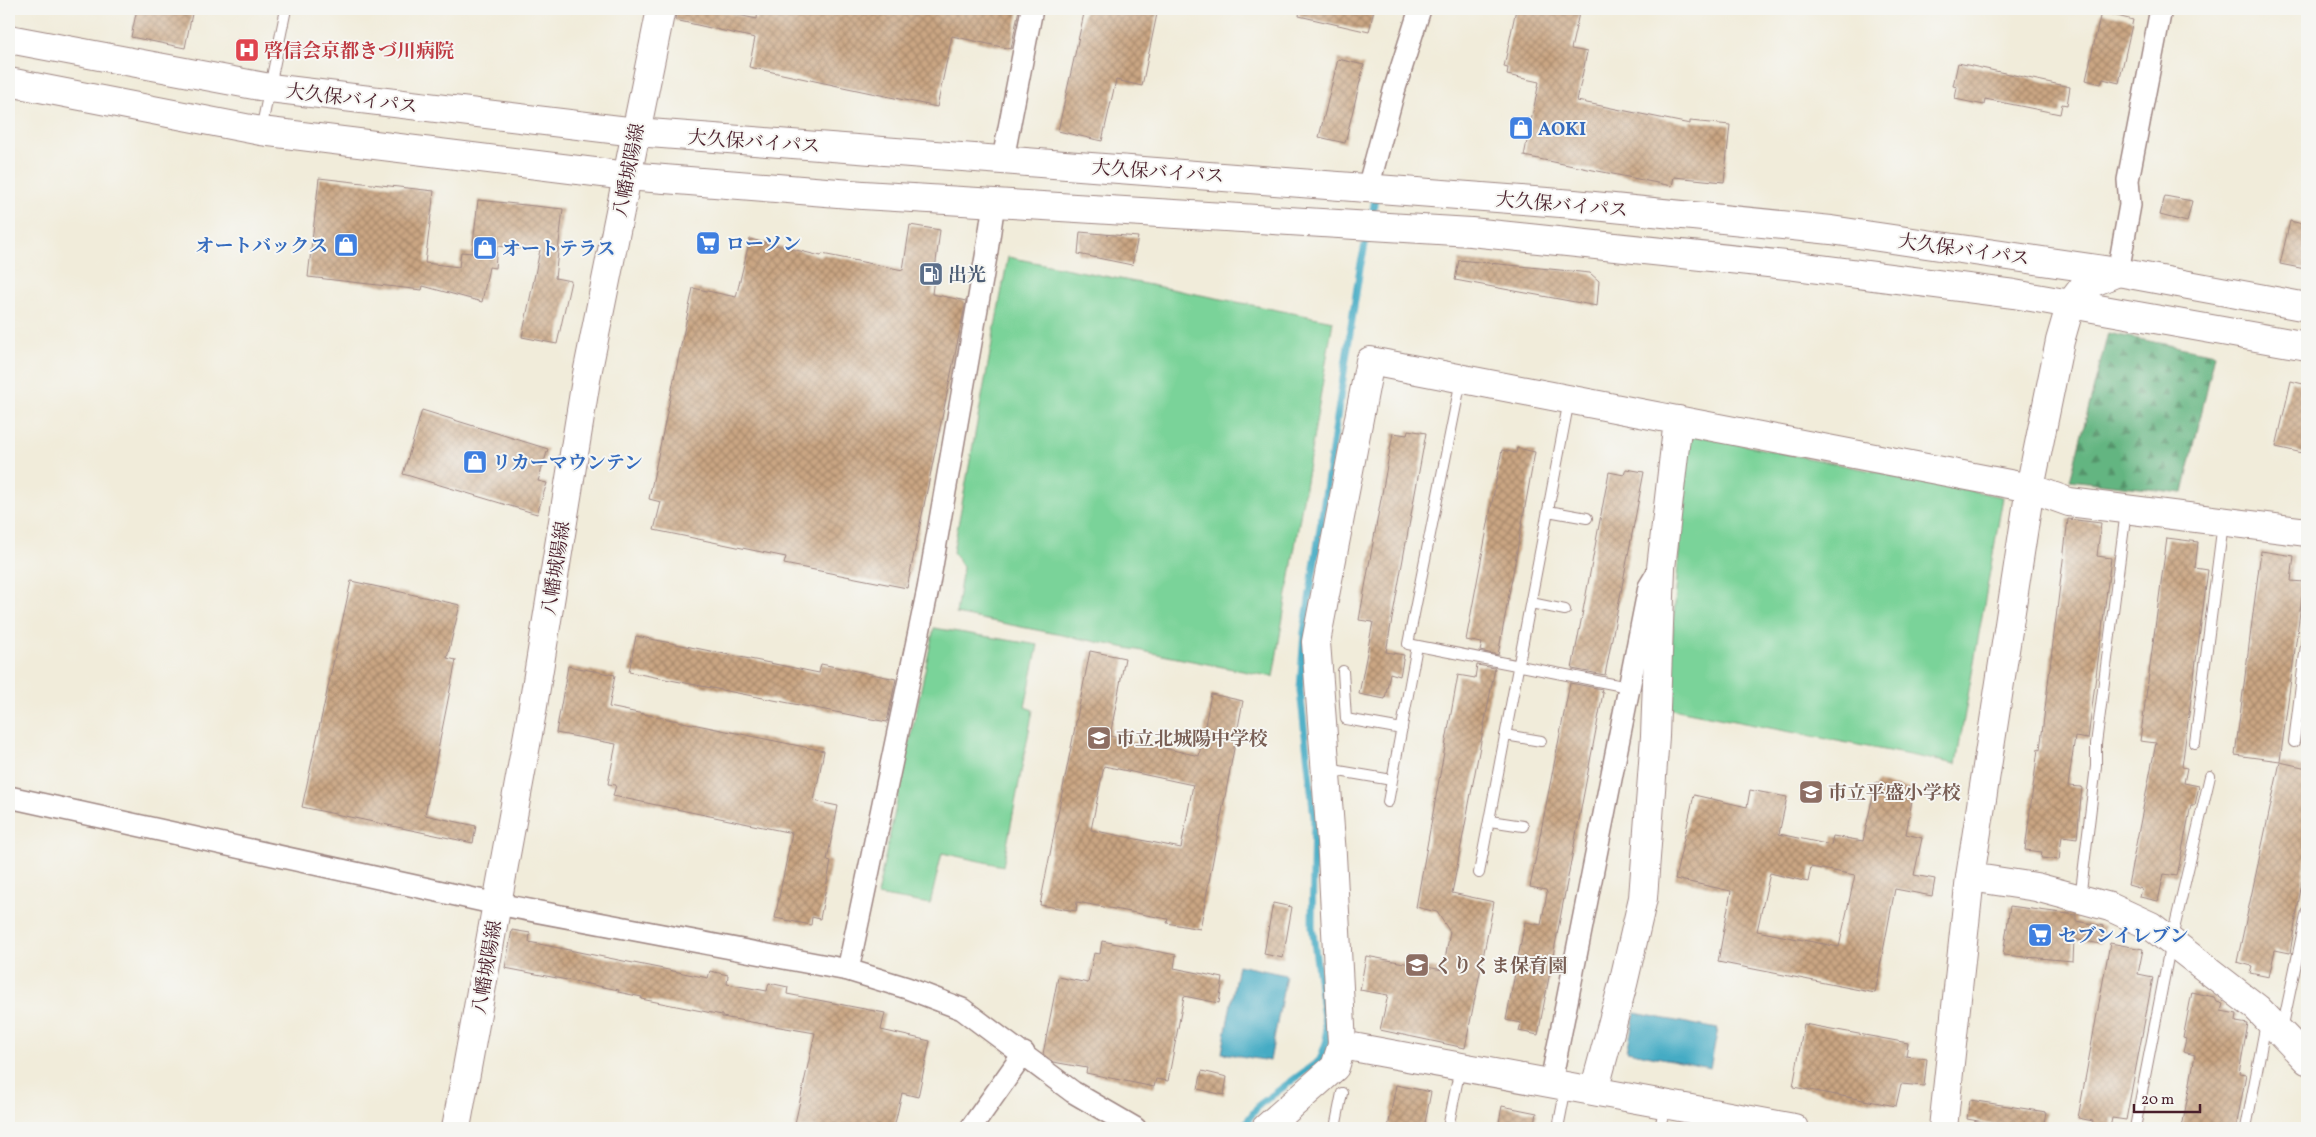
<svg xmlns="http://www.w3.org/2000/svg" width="2316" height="1137" font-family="Vollkorn,'Noto Serif JP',serif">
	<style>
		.forest { fill: url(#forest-firs); stroke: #566a56 }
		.park { fill: #7ad399; stroke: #627962 }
		.water { fill: #44abc4; stroke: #476578 }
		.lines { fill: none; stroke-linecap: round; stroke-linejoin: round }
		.stream { stroke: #44abc4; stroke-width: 7 }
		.building { fill: url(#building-cross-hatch); fill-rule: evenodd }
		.lane-casing { stroke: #9e8682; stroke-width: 12 }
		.street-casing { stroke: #9e8682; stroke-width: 24 }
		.secondary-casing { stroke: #9e8682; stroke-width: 30 }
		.highway-casing { stroke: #9e8682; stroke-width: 30 }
		.lane { stroke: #fff; stroke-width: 10 }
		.street { stroke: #fff; stroke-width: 21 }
		.secondary { stroke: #fff; stroke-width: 28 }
		.highway { stroke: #fff; stroke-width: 28 }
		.labels { text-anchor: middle; stroke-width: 4; stroke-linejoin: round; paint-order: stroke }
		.health-label { font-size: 19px; font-weight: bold; fill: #be3a42; stroke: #f6f6f2; text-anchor: start }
		.street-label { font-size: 19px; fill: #4a1f2b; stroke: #f6f6f2 }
		.shop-label { font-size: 19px; font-weight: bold; fill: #366cbe; stroke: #f6f6f2; text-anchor: start }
		.service-label { font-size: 19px; font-weight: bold; fill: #4e5e75; stroke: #f6f6f2; text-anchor: start }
		.education-label { font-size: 19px; font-weight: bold; fill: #785e54; stroke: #f6f6f2; text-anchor: start }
	</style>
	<defs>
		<pattern id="forest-firs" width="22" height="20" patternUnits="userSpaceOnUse" patternTransform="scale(1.25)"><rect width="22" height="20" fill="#63b581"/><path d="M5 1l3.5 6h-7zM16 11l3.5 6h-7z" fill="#54936a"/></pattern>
		<pattern id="building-cross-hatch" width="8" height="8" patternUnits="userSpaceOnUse" patternTransform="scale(1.25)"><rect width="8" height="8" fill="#caa683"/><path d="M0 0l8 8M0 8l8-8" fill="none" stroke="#a6876b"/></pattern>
	</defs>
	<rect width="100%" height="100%" fill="#f6f6f2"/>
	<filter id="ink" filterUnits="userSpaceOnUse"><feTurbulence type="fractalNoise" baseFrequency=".02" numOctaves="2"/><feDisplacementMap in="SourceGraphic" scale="10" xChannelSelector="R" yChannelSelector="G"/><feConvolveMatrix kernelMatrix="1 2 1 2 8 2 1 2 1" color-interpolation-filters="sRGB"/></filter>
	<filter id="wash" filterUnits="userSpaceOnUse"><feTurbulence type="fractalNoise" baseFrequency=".0096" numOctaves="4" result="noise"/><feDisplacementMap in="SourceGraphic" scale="20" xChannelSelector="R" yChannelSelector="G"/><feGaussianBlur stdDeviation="1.12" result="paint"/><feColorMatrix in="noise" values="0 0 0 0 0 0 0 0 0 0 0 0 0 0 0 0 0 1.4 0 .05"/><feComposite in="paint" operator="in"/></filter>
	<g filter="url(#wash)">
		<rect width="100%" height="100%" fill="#f1ecda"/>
		<!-- forest -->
		<path class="forest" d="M2108,333L2215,354L2183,493L2070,480Z"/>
		<!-- park -->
		<path class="park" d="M1008,257L1333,321L1273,677L956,614L963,567L953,552Z
			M1688,434L2003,497L1956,764L1667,708Z
			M934,628L1038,645L1025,707L1033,710L1003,866L942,853L930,904L877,895Z"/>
		<!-- water -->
		<path class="water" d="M1238,965L1286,975L1270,1061L1222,1053Z
			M1635,1013L1718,1029L1710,1068L1627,1051Z"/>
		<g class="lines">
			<!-- stream -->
			<path class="stream" d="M1371,220L1376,194
				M1242,1128L1259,1105L1320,1060L1327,1040L1312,926L1314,817L1300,690L1304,632L1360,268L1368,231"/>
		</g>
		<g id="blocks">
			<!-- building -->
			<path class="building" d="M137,9H193L185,48L131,37Z
				M676,9H710L757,19L758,9H1019L1011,49L952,36L937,107L749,67L755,38L675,20Z
				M1085,9H1158L1142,86L1116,80L1102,141L1058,131Z
				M1300,9H1374L1369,32L1299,16Z
				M1516,9H1580L1571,49L1587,52L1577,101L1690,124V121L1730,125L1724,182L1674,177L1672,186L1524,156L1539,82L1507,75L1508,68L1504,67Z
				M2101,12L2133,20L2119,83L2103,79L2101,84L2086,80Z
				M1338,59L1364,65L1345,143L1319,137Z
				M1958,63L2070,87L2067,105L2062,104L2060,114L1985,99L1984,105L1955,99L1957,87L1953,86Z
				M319,178L434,191L425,263L459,267L461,252L472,253L478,200L563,209L555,278L571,281L557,344L522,337L540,250L497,246L495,268L489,267L482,302L423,286L422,290L308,277Z
				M2165,196L2192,201L2187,222L2160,215Z
				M2290,221L2307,225V257L2305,269L2280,264Z
				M910,225L940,230L932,294L966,301L907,588L784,564L786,557L654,530L661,502L649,499L693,288L736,297L750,239L821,256L822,254L903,270Z
				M1080,232L1138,237L1132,265L1078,254Z
				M1459,260L1590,273L1599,281L1597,306L1455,280Z
				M2291,381L2307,385V454L2276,447Z
				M422,410L548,449L538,481L547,483L537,514L403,474Z
				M1408,430L1426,433L1386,652L1404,655L1400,676L1390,673L1385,699L1359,694L1373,622L1359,620L1393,433L1407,435Z
				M1517,448L1535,452L1498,655L1480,651L1482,643L1466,640L1502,450L1516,453Z
				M1626,469L1644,472L1605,675L1572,669L1609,472L1624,475Z
				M2068,519L2101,523L2097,556L2111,558L2088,739L2075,737L2068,786L2082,787L2077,838L2062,836L2059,860L2041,858L2042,852L2025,850L2038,749L2040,750Z
				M2167,538L2198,542L2195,568L2208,570L2182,767L2187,768L2184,783L2199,786L2195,805H2191L2177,876L2164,874L2158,901L2140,897L2142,889L2128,885L2156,743L2140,741Z
				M2261,551L2294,556L2291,581L2304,582L2280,761L2235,755Z
				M351,581L460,605L447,658L456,660L425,815L476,826L473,843L302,807Z
				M636,636L819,673L821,664L896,679L887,722L629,672Z
				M1090,651L1125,658L1110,736L1199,756L1211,694L1243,701L1200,929L1167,923L1168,919L1077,902L1076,911L1040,905ZM1104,766L1193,785L1181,848L1091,830Z
				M1477,665L1495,668L1452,893L1494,902L1465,1048L1380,1030L1388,995L1360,990L1366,956L1443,970L1450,932L1437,912L1416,907L1458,675L1475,678Z
				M568,666L615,675L609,707L824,751L814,801L838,806L827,860L831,861L820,919L812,917L811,925L775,918L792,833L613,796L616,785L608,784L616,744L556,733Z
				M1570,683L1602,689L1601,692L1603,693L1538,1035L1519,1031L1521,1023L1506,1020L1525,922L1541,925L1547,893L1546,890L1530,887Z
				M2280,762L2307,768V800L2303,820H2307V852L2290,953L2275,950L2269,977L2250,973L2252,966L2237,962Z
				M1876,782L1914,789L1906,834L1922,838L1914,875L1935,879L1932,896L1895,889L1875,993L1718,962L1731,891L1675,879L1694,795L1747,807L1750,790L1787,797L1779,834L1831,845L1833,836L1863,841ZM1811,867L1855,875L1839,947L1757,931L1770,873L1808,882Z
				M1273,903L1292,907L1283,958L1264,954Z
				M2010,906L2076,915V921L2104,926L2101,944L2074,939L2073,961L2003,955Z
				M512,930L530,933L529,942L708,978L710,971L728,975L727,984L767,991L769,983L788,987L787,994L885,1013L881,1030L930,1041L918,1097L902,1093L894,1128H794L815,1033L722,1017V1015L641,999L642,997L618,992L619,990L505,968Z
				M1102,941L1176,955L1174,968L1223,978L1219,1003L1184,996L1168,1081L1156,1079L1154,1087L1086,1073L1087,1068L1053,1062L1043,1054L1058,977L1088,983L1094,953L1100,954Z
				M2110,943L2143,949L2138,974L2153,977L2126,1120L2112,1118L2110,1128H2092L2093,1121L2078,1118Z
				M2192,992L2214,997L2217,1002L2223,1004L2221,1011L2237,1014L2236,1022L2248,1024L2239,1073L2246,1074L2236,1128H2182L2195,1055L2183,1052L2186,1039L2183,1038Z
				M1804,1024L1908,1043L1906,1056L1927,1059L1924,1086L1901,1084L1896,1106L1793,1087Z
				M1202,1071L1227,1077L1224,1095L1198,1089Z
				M1396,1085L1431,1092L1424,1128H1388Z
				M1970,1100L2046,1112L2043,1128H2018L1967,1119Z
				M1502,1106L1537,1113L1534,1128H1498Z"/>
		</g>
	</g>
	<g filter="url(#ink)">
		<use href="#blocks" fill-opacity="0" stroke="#9e8682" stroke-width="1"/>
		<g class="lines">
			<defs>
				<path id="lane" d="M261,130L286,9
					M1461,380L1408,644L1628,687
					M1548,511L1587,518
					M1531,603L1565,610
					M1343,671L1346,719L1402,729
					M1505,735L1541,741
					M2294,742L2307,637
					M2195,743L2223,523
					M1327,769L1392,780
					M1388,802L1417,646
					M1490,821L1523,826
					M1479,873L1569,400
					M2080,899L2096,766V744L2126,511
					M2282,1030L2307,911
					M1335,1128L1342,1093
					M1448,1128L1460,1068
					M1558,1128L1566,1087
					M1660,1128L1665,1105
					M2135,1128L2171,942L2210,776
					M2246,1128L2266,1023"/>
				<path id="street" d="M1003,159L1032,9
					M1368,188L1394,91L1420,9
					M2118,272L2130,205L2128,180L2161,9
					M9,797L497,904L848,970L907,988L962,1009L1073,1092L1135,1128
					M848,970L928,589L987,251L994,203
					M1551,1082L1649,587L1658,572
					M971,1128L1024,1053"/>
				<path id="secondary" d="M1970,877L2036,887L2110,907L2151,926L2257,1008L2307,1060
					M1342,1045L1794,1128
					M1594,1091L1623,984L1643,898L1655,736L1661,568L1678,420
					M456,1128L532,712L587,374L661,9
					M1266,1128L1335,1067L1342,1045L1332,855L1316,642L1370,361L2030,488L2069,502L2307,532
					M1943,1128L1970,877L2030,488L2060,341L2071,303L2084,286L2118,272"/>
				<path id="highway" d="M9,39L270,88L636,132L1574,204L1831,230L2118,272L2307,307
					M9,82L261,131L627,176L863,195L1471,232L1796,266L2014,294L2307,346"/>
			</defs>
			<!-- lane casing -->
			<use href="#lane" class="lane-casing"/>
			<!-- street casing -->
			<use href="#street" class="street-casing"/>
			<!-- secondary casing -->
			<use href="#secondary" class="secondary-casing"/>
			<!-- highway casing -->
			<use href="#highway" class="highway-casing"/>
			<!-- lane -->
			<use href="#lane" class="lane"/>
			<!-- street -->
			<use href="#street" class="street"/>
			<!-- secondary -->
			<use href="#secondary" class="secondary"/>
			<!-- highway -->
			<use href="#highway" class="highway"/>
		</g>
	</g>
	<!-- icons -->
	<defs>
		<symbol id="hospital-square" viewBox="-11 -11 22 22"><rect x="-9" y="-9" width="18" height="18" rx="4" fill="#e0444e" stroke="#f6f6f2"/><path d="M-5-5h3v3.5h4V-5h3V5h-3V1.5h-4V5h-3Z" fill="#fff"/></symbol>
		<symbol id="shop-square" viewBox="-11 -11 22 22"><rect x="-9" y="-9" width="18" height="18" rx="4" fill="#3f7fe0" stroke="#f6f6f2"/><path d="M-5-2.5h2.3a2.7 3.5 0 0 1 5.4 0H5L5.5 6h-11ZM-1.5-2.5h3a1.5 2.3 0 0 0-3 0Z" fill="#fff"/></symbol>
		<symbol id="supermarket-square" viewBox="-11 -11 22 22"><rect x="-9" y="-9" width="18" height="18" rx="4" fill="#3f7fe0" stroke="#f6f6f2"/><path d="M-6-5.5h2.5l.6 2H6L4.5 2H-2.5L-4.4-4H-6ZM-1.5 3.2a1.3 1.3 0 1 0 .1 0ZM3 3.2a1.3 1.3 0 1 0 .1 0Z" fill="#fff"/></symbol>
		<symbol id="fuel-square" viewBox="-11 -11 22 22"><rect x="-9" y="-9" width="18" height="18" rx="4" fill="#5c6f8a" stroke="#f6f6f2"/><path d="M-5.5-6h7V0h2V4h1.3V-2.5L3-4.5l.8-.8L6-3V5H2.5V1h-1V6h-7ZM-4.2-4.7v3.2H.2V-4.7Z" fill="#fff"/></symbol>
		<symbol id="school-square" viewBox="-11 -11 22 22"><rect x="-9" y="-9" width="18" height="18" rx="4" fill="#8d6e63" stroke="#f6f6f2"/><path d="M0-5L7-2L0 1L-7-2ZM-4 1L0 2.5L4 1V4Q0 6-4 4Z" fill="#fff"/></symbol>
	</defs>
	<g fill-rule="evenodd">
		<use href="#hospital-square" x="233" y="36" width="28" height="28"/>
		<use href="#shop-square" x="1507" y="114" width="28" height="28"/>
		<use href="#supermarket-square" x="694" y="229" width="28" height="28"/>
		<use href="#shop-square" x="332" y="231" width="28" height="28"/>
		<use href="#shop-square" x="471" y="234" width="28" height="28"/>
		<use href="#fuel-square" x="917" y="260" width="28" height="28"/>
		<use href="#shop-square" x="461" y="448" width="28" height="28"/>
		<use href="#school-square" x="1085" y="724" width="28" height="28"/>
		<use href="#school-square" x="1797" y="778" width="28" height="28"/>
		<use href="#supermarket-square" x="2026" y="921" width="28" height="28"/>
		<use href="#school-square" x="1403" y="951" width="28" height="28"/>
	</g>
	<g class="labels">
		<!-- health labels -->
		<g class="health-label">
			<text x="264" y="57">啓信会京都きづ川病院</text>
		</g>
		<!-- street labels -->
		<g class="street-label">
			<text transform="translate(352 98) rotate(7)" y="7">大久保バイパス</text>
			<text transform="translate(754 141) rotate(4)" y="7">大久保バイパス</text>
			<text transform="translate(628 170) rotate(-79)" y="7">八幡城陽線</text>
			<text transform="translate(1158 171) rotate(4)" y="7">大久保バイパス</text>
			<text transform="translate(1562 204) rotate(5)" y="7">大久保バイパス</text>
			<text transform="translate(1964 249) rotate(8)" y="7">大久保バイパス</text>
			<text transform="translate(555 568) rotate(-81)" y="7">八幡城陽線</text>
			<text transform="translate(486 967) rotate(-80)" y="7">八幡城陽線</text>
		</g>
		<!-- shop labels -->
		<g class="shop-label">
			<text x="1538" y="135">AOKI</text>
			<text x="726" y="250">ローソン</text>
			<text x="328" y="252" text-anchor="end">オートバックス</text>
			<text x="502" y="255">オートテラス</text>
			<text x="492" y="469">リカーマウンテン</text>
			<text x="2058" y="942">セブンイレブン</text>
		</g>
		<!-- service labels -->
		<g class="service-label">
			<text x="948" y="281">出光</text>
		</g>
		<!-- education labels -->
		<g class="education-label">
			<text x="1116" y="745">市立北城陽中学校</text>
			<text x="1828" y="799">市立平盛小学校</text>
			<text x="1434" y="972">くりくま保育園</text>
		</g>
	</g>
	<!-- margin -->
	<rect width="2316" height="1137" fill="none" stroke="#f6f6f2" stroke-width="30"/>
	<!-- scale -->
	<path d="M2134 1104v8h66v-8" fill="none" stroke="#4a1f2b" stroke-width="2.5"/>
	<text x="2141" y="1104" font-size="15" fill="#4a1f2b" stroke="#f6f6f2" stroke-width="4" paint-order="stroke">20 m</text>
</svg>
